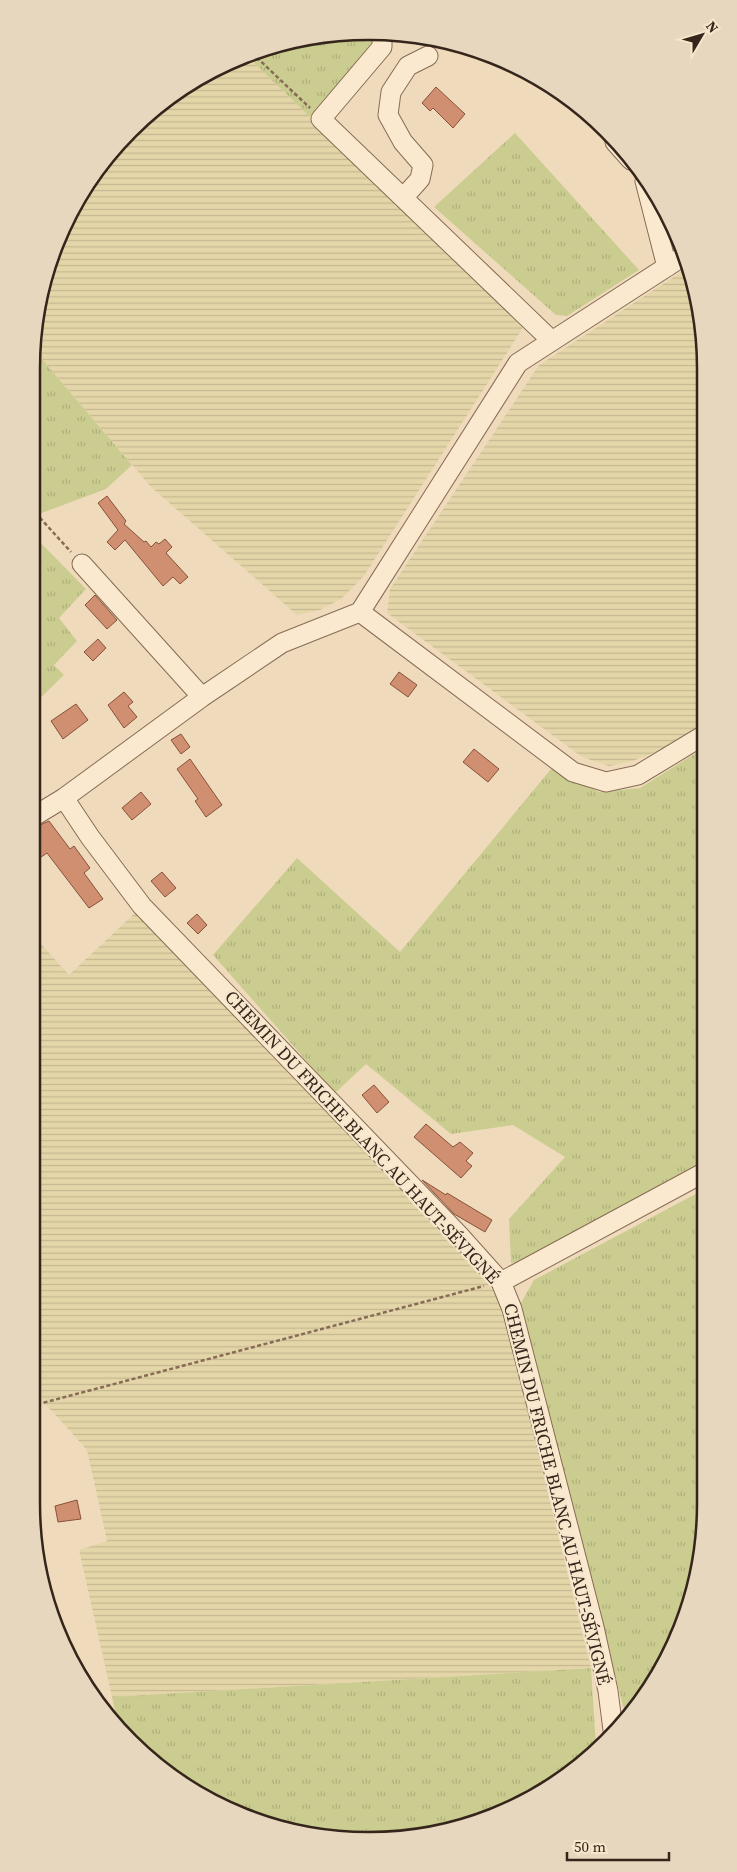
<svg xmlns="http://www.w3.org/2000/svg" width="737" height="1872" font-family="'Source Serif 4',serif">
	<style>
		.farmland { fill: url(#farmland-rules) }
		.grass { fill: url(#grass-tufts) }
		.building { fill: #cf8f70; stroke: #87523a }
		.lines { fill: none; stroke-linecap: round; stroke-linejoin: round }
		.minor-casing { stroke: #876b55; stroke-width: 21 }
		.path { stroke: #876b55; stroke-width: 2.5; stroke-dasharray: 4 2.5; stroke-linecap: butt }
		.minor { stroke: #fae9cf; stroke-width: 19 }
		.labels { text-anchor: middle; stroke-width: 4.5; stroke-linejoin: round; paint-order: stroke }
		.street-label { font-size: 18px; fill: #35251b; stroke: #f6e6cc }
		.rim { fill: none; stroke: #35251b; stroke-width: 2.5 }
	</style>
	<defs>
		<pattern id="farmland-rules" width="6" height="5" patternUnits="userSpaceOnUse" patternTransform="scale(1.25)"><rect width="6" height="5" fill="#e5d6a9"/><path d="M0 2.5h6" fill="none" stroke="#c5b891"/></pattern>
		<pattern id="grass-tufts" width="24" height="20" patternUnits="userSpaceOnUse" patternTransform="scale(1.25)"><rect width="24" height="20" fill="#cbcd90"/><path d="M3 7l-1-3M5 7V3M7 7l1-3M15 17l-1-3M17 17v-4M19 17l1-3" fill="none" stroke="#afb07c"/></pattern>
	</defs>
	<rect width="100%" height="100%" fill="#efdbbc"/>
	<!-- farmland -->
	<path class="farmland" d="M246,55L524,326L364,576L341,599L320,610L297,615L151,487L41,358L43,337L38,314L43,281L66,219L101,163L146,115L200,76Z
		M686,269L703,324L704,723L661,750L630,762L609,766L582,757L387,613L390,589L539,365Z
		M135,913L480,1269L501,1304L591,1668L112,1697L79,1550L107,1541L87,1450L52,1411L31,1393V933L69,975Z"/>
	<!-- grass -->
	<path class="grass" d="M375,32L377,36L313,120L246,55L260,49L325,34Z
		M515,133L639,270L567,316L556,315L434,207Z
		M33,355L41,358L132,465L106,489L31,517V369Z
		M31,533L86,589L59,618L77,641L54,665L64,675L31,707Z
		M704,748L705,1164L527,1262L511,1263L509,1219L565,1157L513,1125L451,1134L366,1064L335,1093L213,955L297,858L400,952L551,769L599,792L640,788Z
		M705,1189L706,1503L694,1591L671,1653L636,1709L626,1718L521,1303L534,1280Z
		M591,1668L596,1746L556,1784L498,1815L435,1834L324,1838L260,1823L200,1796L119,1729L112,1697Z"/>
	<!-- building -->
	<path class="building" d="M436,87L465,114L453,128L433,108L430,111L422,103Z
		M107,496L126,521L124,524L144,542L146,541L151,547L156,542L159,544L165,539L172,547L166,553L188,577L180,584L173,577L163,586L125,540L115,550L107,542L118,530L98,503Z
		M95,595L117,620L107,629L85,605Z
		M98,639L106,648L93,661L84,652Z
		M399,672L417,685L408,697L390,684Z
		M124,692L133,702L128,706L137,717L124,728L108,705Z
		M76,704L88,720L63,739L51,721Z
		M181,734L190,747L181,754L171,740Z
		M474,749L499,769L488,782L463,762Z
		M190,759L222,805L206,817L195,801L198,799L177,769Z
		M141,792L151,804L132,820L122,808Z
		M49,821L70,849L74,846L90,868L84,873L103,899L89,908L47,853L31,864V829Z
		M162,872L176,888L165,897L151,881Z
		M197,914L207,925L198,934L187,923Z
		M374,1085L389,1102L377,1113L362,1095Z
		M426,1124L453,1147L460,1142L473,1153L466,1161L472,1166L461,1178L414,1137Z
		M422,1180L446,1195L447,1193L492,1220L485,1232L454,1214Z
		M77,1500L81,1519L58,1522L55,1506Z"/>
	<g class="lines">
		<defs>
			<path id="minor" d="M382,32V47L321,119L552,341
				M615,142L631,160
				M645,181L667,267
				M403,198L420,179L423,165L403,142L388,115L391,92L408,66L428,56
				M82,564L202,697
				M360,612L518,363L682,257
				M64,798L90,837L142,906L459,1235L501,1282L512,1309L594,1627L608,1691L613,1730
				M31,818L64,798L202,697L282,643L360,612L573,772L606,782L638,775L704,735
				M501,1282L705,1172"/>
		</defs>
		<!-- minor casing -->
		<use href="#minor" class="minor-casing"/>
		<!-- path -->
		<path class="path" d="M252,53L310,108
			M31,508L71,552
			M31,1406L484,1286"/>
		<!-- minor -->
		<use href="#minor" class="minor"/>
	</g>
	<g class="labels">
		<!-- street labels -->
		<g class="street-label">
			<text transform="translate(362 1137) rotate(47)" y="6">CHEMIN DU FRICHE BLANC AU HAUT-SÉVIGNÉ</text>
			<text transform="translate(557 1494) rotate(76)" y="6">CHEMIN DU FRICHE BLANC AU HAUT-SÉVIGNÉ</text>
		</g>
	</g>
	<!-- crop -->
	<path d="M0 0H737V1872H0ZM368 40H369A328 328 0 0 1 697 368V1504A328 328 0 0 1 369 1832H368A328 328 0 0 1 40 1504V368A328 328 0 0 1 368 40Z" fill="#e7d7be" fill-rule="evenodd"/>
	<path class="rim" d="M368 40H369A328 328 0 0 1 697 368V1504A328 328 0 0 1 369 1832H368A328 328 0 0 1 40 1504V368A328 328 0 0 1 368 40Z"/>
	<!-- north arrow -->
	<g transform="translate(702 35) rotate(52)" stroke="#f6e6cc" stroke-width="4" paint-order="stroke">
	<path d="M0-4L9 19L0 12L-9 19Z" fill="#35251b"/>
	<text y="-8" font-size="14" font-weight="bold" text-anchor="middle" fill="#35251b">N</text>
	</g>
	<!-- scale -->
	<path d="M567 1852v8h102v-8" fill="none" stroke="#35251b" stroke-width="2.5"/>
	<text x="574" y="1852" font-size="15" fill="#35251b" stroke="#f6e6cc" stroke-width="4" paint-order="stroke">50 m</text>
</svg>
